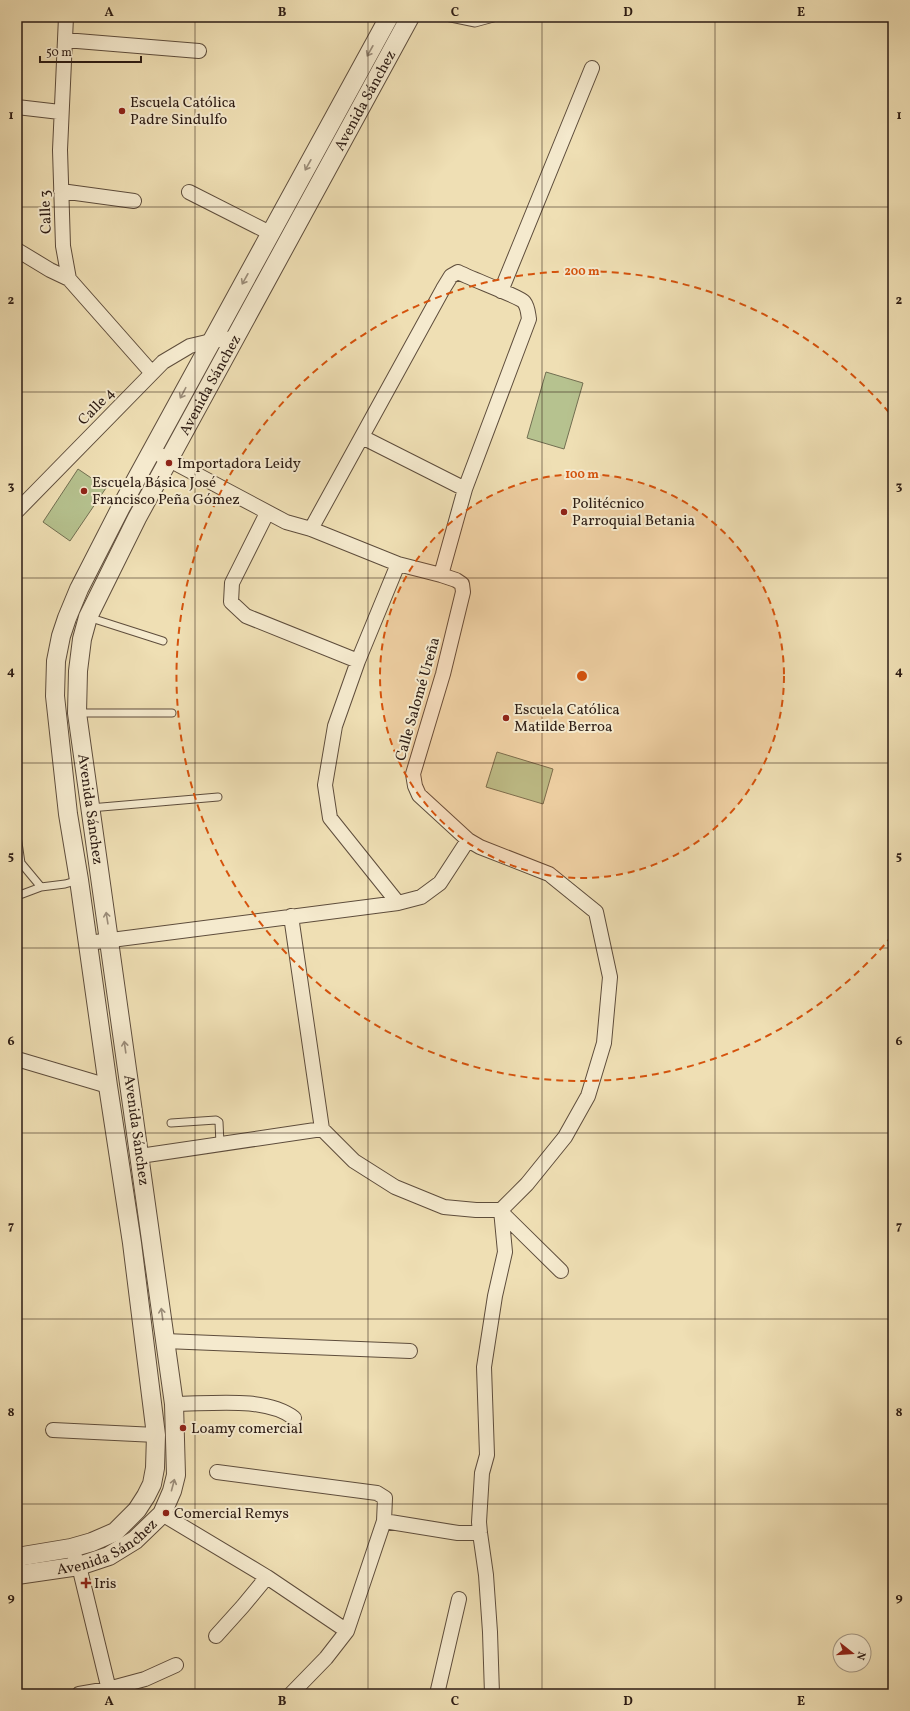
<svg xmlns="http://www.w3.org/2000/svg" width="910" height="1711" font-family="Vollkorn,serif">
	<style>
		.green { fill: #b6c28f; stroke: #726f52 }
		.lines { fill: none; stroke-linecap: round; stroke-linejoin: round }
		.service-casing { stroke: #5e4d3c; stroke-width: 9 }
		.minor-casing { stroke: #5e4d3c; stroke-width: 16 }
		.tertiary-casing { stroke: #5e4d3c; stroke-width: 20 }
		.service { stroke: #f5eace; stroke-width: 7 }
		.minor { stroke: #f5eace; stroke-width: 14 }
		.tertiary { stroke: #f5eace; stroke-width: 18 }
		.oneway { stroke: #9b8d7a }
		.grid { fill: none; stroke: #2d1c14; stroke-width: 1; stroke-opacity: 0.55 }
		.ring { fill: none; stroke: #d5530d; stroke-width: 2; stroke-dasharray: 7 5 }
		.poi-dot { fill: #8f2418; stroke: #f5eace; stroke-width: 1.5 }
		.labels { text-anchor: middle; stroke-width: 4; stroke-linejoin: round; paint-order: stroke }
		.street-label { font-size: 15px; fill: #2d1c14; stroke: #f5eace }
		.poi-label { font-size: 15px; fill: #2d1c14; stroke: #f5eace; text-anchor: start }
		.centre { fill: #d5530d; stroke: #f5eace; stroke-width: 2 }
		.ring-label { font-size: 12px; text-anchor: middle; font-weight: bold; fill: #d5530d; stroke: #f5eace; stroke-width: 4; stroke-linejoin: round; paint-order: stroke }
		.neatline { fill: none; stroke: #2d1c14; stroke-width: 1.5 }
		.grid-label { font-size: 13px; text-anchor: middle; font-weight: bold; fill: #2d1c14 }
	</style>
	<rect width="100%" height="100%" fill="#efdfb4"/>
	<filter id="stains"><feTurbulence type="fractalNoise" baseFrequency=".005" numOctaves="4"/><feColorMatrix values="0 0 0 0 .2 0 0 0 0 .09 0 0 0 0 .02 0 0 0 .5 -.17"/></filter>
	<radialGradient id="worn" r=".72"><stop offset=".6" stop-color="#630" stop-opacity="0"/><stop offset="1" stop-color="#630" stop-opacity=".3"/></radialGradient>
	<!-- green -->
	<path class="green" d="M546,372L583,383L564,449L527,438Z
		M78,469L106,488L70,541L43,522Z
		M497,752L553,769L543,804L486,787Z"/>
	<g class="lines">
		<defs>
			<path id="service" d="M446,17L475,23L497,17
				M88,617L163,641
				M78,713H172
				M90,808L218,797
				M17,836L21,863L41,887L65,884L79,880
				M17,896L41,887
				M171,1123L216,1120L219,1122L220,1144"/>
			<path id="minor" d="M66,17L60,150L63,246L69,279L152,373
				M65,40L199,51
				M17,107L60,112
				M61,191L134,201
				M189,192L270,233
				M17,250L50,270L69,279
				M501,291L592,68
				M362,437L465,489L441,575
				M160,455L286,522L311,529L398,564L441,575L456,580L462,584L463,592L443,674L413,774L415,786L419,795L468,840L480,847L549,874L596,912L610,977L604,1043L588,1096L565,1137L527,1184L501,1210H476L444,1207L395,1187L354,1161L322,1129
				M17,511L163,362L190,346L211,341L234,338
				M267,513L232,583L231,602L246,616L358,661
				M311,529L443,289L451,276L458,272C469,278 520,297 524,302C528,307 528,313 529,319L465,489
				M398,903L330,818L325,785L335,726L358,661L398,564
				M291,916L322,1129
				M88,943L398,903L421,897L440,883L468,840
				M17,1059L108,1086
				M140,1156L322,1129
				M501,1212L561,1271
				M165,1341L410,1351
				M174,1404C210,1404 265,1396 294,1418
				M53,1430L156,1435
				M217,1472L377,1493L385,1498L384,1521L347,1631L326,1658L291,1694
				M162,1514L267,1577L347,1631
				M384,1521L458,1533H480
				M71,1548L79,1566L110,1694
				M216,1636L243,1606L267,1577
				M79,1694L108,1689L145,1679L176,1665
				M437,1694L459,1599
				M492,1694L490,1632L486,1575L480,1533L479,1522L482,1473L487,1455L484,1367L495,1296L505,1252L501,1210"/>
			<g id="tertiary">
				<path d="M17,1557L71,1548L92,1542L115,1532L137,1510L146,1496L152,1484L155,1468L156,1435L132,1243L108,1086L79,880L68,814L55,696L56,661L61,636L67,618L79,589L121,507L389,17"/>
				<path id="s1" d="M17,1575L79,1566L109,1556L135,1540L162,1514L172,1491L176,1475L174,1404L77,713L78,671L82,639L88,617L137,518L410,17"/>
			</g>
		</defs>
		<!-- service casing -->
		<use href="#service" class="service-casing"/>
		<!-- minor casing -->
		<use href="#minor" class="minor-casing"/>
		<!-- tertiary casing -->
		<use href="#tertiary" class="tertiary-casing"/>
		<!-- service -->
		<use href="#service" class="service"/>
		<!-- minor -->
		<use href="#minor" class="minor"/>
		<!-- tertiary -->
		<use href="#tertiary" class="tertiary"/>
	</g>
	<!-- one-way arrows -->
	<defs><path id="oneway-shaft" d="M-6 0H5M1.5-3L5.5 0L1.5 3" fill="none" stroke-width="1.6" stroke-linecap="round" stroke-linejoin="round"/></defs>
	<g class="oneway">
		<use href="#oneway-shaft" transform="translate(370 51) rotate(119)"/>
		<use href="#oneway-shaft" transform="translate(308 165) rotate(119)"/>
		<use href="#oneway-shaft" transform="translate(245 279) rotate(119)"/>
		<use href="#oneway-shaft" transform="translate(183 393) rotate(118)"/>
		<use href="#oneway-shaft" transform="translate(107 918) rotate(-99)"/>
		<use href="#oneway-shaft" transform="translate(125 1047) rotate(-98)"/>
		<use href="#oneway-shaft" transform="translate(162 1314) rotate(-98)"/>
		<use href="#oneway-shaft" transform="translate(173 1485) rotate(-75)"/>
	</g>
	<!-- grid -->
	<path class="grid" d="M195,17V1694M368,17V1694M542,17V1694M715,17V1694M17,207H893M17,392H893M17,578H893M17,763H893M17,948H893M17,1133H893M17,1319H893M17,1504H893"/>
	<!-- distance rings -->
	<circle cx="582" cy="676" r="202" fill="#d5530d" fill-opacity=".12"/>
	<g class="ring">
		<circle cx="582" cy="676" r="202"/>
		<path d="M892 936A405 405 0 1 1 892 416"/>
	</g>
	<!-- markers -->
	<g class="poi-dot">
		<circle cx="122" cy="111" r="4"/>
		<circle cx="169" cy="463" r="4"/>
		<circle cx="84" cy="491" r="4"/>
		<circle cx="564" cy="512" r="4"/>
		<circle cx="506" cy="718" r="4"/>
		<circle cx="183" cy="1428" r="4"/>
		<circle cx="166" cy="1513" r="4"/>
		<path d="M84 1577h4v4h4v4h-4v4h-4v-4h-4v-4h4z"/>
	</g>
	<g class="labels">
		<!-- street labels -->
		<g class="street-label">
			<text dy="5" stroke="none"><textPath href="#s1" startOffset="1656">Avenida Sánchez</textPath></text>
			<text transform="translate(45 212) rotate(-92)" y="5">Calle 3</text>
			<text dy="5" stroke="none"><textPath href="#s1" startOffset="1332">Avenida Sánchez</textPath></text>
			<text transform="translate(96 406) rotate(-46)" y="5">Calle 4</text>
			<text transform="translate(417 699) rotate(-74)" y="5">Calle Salomé Ureña</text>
			<text transform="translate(91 809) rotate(82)" y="5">Avenida Sánchez</text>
			<text transform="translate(137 1130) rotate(82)" y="5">Avenida Sánchez</text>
			<text dy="5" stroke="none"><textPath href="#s1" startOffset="96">Avenida Sánchez</textPath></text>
		</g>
		<!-- poi labels -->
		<g class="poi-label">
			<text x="130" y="107">Escuela Católica<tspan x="130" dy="17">Padre Sindulfo</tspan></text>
			<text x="177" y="468">Importadora Leidy</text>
			<text x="92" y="487">Escuela Básica José<tspan x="92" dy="17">Francisco Peña Gómez</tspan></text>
			<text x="572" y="508">Politécnico<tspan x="572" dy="17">Parroquial Betania</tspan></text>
			<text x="514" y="714">Escuela Católica<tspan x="514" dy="17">Matilde Berroa</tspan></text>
			<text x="191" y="1433">Loamy comercial</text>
			<text x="174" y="1518">Comercial Remys</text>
			<text x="94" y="1588">Iris</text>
		</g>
	</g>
	<circle cx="582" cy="676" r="6" class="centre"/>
	<g class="ring-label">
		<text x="582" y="275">200 m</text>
		<text x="582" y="478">100 m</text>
	</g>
	<!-- margin -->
	<rect width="910" height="1711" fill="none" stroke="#efdfb4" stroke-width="44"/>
	<!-- north arrow -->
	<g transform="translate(852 1653) rotate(107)"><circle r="19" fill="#f5eace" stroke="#a59884"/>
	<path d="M0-3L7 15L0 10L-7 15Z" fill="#8f2418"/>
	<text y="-6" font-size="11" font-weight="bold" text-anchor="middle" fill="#2d1c14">N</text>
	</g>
	<!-- scale -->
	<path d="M40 56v6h101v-6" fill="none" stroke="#2d1c14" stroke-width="2"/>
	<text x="46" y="56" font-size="12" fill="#2d1c14" stroke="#f5eace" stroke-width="3" paint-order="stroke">50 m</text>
	<rect x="22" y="22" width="866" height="1667" class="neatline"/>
	<g class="grid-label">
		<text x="109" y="16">A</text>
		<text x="282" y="16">B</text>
		<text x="455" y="16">C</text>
		<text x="628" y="16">D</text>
		<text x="801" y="16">E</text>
		<text x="11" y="119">1</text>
		<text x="899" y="119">1</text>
		<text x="11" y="304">2</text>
		<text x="899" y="304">2</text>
		<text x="11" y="490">3</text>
		<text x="899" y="490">3</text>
		<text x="11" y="675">4</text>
		<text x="899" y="675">4</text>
		<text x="11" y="860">5</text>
		<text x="899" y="860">5</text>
		<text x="11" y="1045">6</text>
		<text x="899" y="1045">6</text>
		<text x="11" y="1230">7</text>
		<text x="899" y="1230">7</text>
		<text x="11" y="1416">8</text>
		<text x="899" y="1416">8</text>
		<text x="11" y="1601">9</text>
		<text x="899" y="1601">9</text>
		<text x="109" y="1705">A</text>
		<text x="282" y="1705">B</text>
		<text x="455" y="1705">C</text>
		<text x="628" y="1705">D</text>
		<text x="801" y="1705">E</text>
	</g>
	<rect width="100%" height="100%" filter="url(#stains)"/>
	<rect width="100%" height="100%" fill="url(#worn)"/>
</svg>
